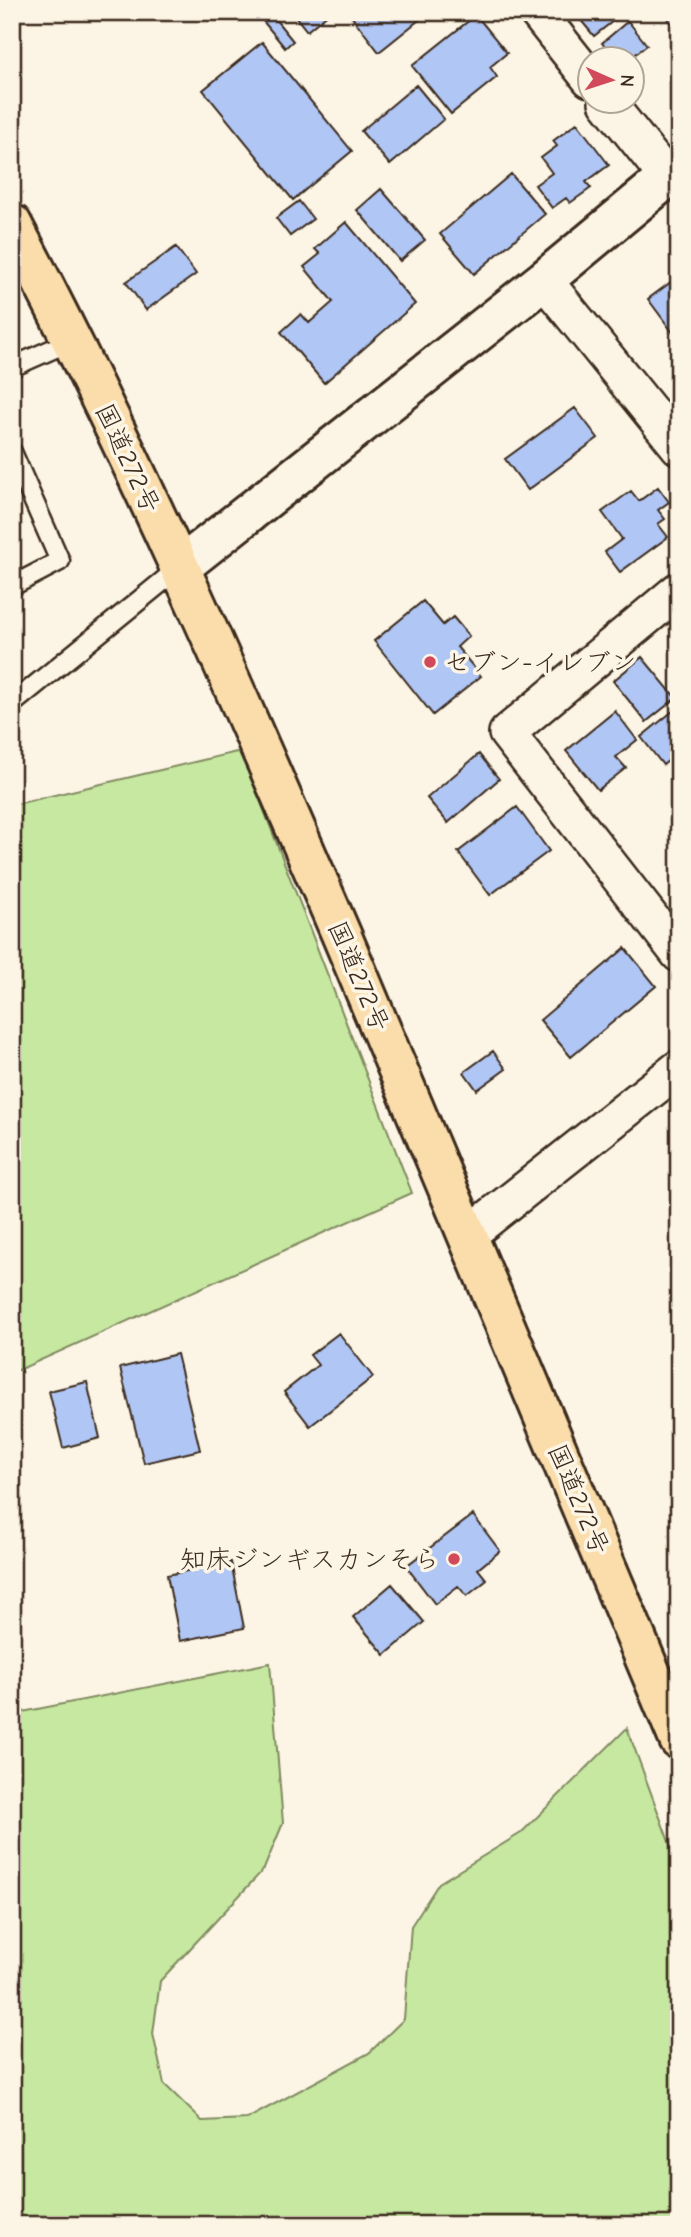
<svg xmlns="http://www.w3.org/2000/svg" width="691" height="2237" font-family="'Comic Neue','Klee One',sans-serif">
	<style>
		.green { fill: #c6e8a1; stroke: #808960; stroke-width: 2 }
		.building { fill: #b0c6f5; stroke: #3b2a1e; stroke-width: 2 }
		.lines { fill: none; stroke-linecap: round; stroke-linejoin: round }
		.lane-casing { stroke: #3b2a1e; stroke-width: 23 }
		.street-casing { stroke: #3b2a1e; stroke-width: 40 }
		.secondary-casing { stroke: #3b2a1e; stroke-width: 44 }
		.highway-casing { stroke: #3b2a1e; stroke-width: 44 }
		.lane { stroke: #fcf5e5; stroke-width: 18 }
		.street { stroke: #fcf5e5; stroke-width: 35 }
		.secondary { stroke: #fcf5e5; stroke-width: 38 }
		.highway { stroke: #faddab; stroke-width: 38 }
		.poi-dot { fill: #d1495b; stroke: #fcf5e5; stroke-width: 2.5 }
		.labels { text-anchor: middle; stroke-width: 7; stroke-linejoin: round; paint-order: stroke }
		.street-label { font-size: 26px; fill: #3b2a1e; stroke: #fcf5e5 }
		.poi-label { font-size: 26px; fill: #3b2a1e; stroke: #fcf5e5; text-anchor: start }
	</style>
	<rect width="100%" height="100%" fill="#fcf5e5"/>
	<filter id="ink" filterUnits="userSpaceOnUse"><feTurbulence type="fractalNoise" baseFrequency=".0143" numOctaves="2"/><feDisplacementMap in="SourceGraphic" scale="14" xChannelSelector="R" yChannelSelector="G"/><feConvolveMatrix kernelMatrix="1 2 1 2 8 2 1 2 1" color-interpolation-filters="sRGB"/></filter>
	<g filter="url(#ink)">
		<!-- green -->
		<path class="green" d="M241,751L412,1193L12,1373V805Z
			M270,1663L283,1823L264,1869L160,1981L153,2034L164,2084L202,2121L247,2119L369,2053L404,2019L411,1926L439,1883L521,1833L627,1728L679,1869V2225H12V1714Z"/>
		<!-- building -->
		<path class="building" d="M292,12H330L307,31Z
			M358,12H429L379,52L352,17Z
			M574,12H605L613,21L594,36Z
			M674,12H679V32L667,18Z
			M271,14L293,41L285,48L263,21Z
			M476,15L507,53L490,67L497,77L451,114L412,66Z
			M628,21L647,45L628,60H615L602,43Z
			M262,42L352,151L293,200L203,90Z
			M416,85L444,119L390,165L361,131Z
			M577,123L609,165L586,182L591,188L570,203L566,198L552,208L535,185L552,173L541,158L557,146L553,141Z
			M511,174L545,214L474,274L440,234Z
			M381,189L425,240L400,261L357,210Z
			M299,201L313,219L290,236L276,218Z
			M346,222L415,304L324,383L281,332L301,314L309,323L333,302L304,267L320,254L315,249Z
			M176,247L196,274L146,310L126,282Z
			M679,276V341L648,299Z
			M575,408L598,438L528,490L505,459Z
			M658,487L669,502L658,510L665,519L658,524L668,537L620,572L605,552L622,539L602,512L631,491L639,501Z
			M423,601L443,625L453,617L469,636L457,647L481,676L433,715L374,641Z
			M642,657L676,698L646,722L613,681Z
			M679,706V752L663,765L641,737Z
			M615,711L637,740L616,757L626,768L598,790L566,751Z
			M479,754L499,779L448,823L427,798Z
			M517,807L549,851L490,895L458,852Z
			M625,948L656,986L571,1057L540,1020Z
			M493,1051L506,1069L477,1090L464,1072Z
			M339,1333L373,1377L310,1426L284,1392L318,1365L310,1355Z
			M177,1354L200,1450L144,1463L120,1368Z
			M87,1382L100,1438L63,1448L49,1391Z
			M473,1515L500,1551L478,1569L487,1580L467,1596L458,1586L435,1604L406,1566Z
			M231,1562L244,1628L180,1641L167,1575Z
			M392,1584L424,1622L385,1655L353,1617Z"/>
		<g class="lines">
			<defs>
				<path id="lane" d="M12,367L73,340
					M12,452L60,561L12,586
					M12,704L179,568"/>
				<path id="street" d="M537,12L590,79
					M607,102L667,177
					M544,280L679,447
					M679,590L507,733L679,954
					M469,1234L679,1068"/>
				<path id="secondary" d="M179,568L544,280L679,168"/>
				<path id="highway" d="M12,224C134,455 238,695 341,934C455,1202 567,1471 679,1740"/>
			</defs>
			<!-- lane casing -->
			<use href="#lane" class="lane-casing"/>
			<!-- street casing -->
			<use href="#street" class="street-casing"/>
			<!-- secondary casing -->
			<use href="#secondary" class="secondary-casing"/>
			<!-- highway casing -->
			<use href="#highway" class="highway-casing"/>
			<!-- lane -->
			<use href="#lane" class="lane"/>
			<!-- street -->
			<use href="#street" class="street"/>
			<!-- secondary -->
			<use href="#secondary" class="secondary"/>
			<!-- highway -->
			<use href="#highway" class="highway"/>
		</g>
	</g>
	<!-- markers -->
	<g class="poi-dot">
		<circle cx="430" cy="662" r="7"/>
		<circle cx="454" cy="1559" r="7"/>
	</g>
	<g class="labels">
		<!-- street labels -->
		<g class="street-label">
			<text transform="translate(128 458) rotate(65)" y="9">国道272号</text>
			<text transform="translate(359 976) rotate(67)" y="9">国道272号</text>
			<text transform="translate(579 1499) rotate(67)" y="9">国道272号</text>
		</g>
		<!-- poi labels -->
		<g class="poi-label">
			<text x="444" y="671">セブン-イレブン</text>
			<text x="440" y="1568" text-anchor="end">知床ジンギスカンそら</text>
		</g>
	</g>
	<!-- margin -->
	<rect width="691" height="2237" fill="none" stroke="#fcf5e5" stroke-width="42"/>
	<rect x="21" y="21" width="649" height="2195" fill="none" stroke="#3b2a1e" stroke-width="2.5" filter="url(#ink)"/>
	<!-- north arrow -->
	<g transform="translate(611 80) rotate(93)"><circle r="33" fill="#fcf5e5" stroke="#afa495" stroke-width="2"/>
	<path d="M0-5L12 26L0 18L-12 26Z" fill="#d1495b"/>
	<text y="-10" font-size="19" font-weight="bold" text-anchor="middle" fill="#3b2a1e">N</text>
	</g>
</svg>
